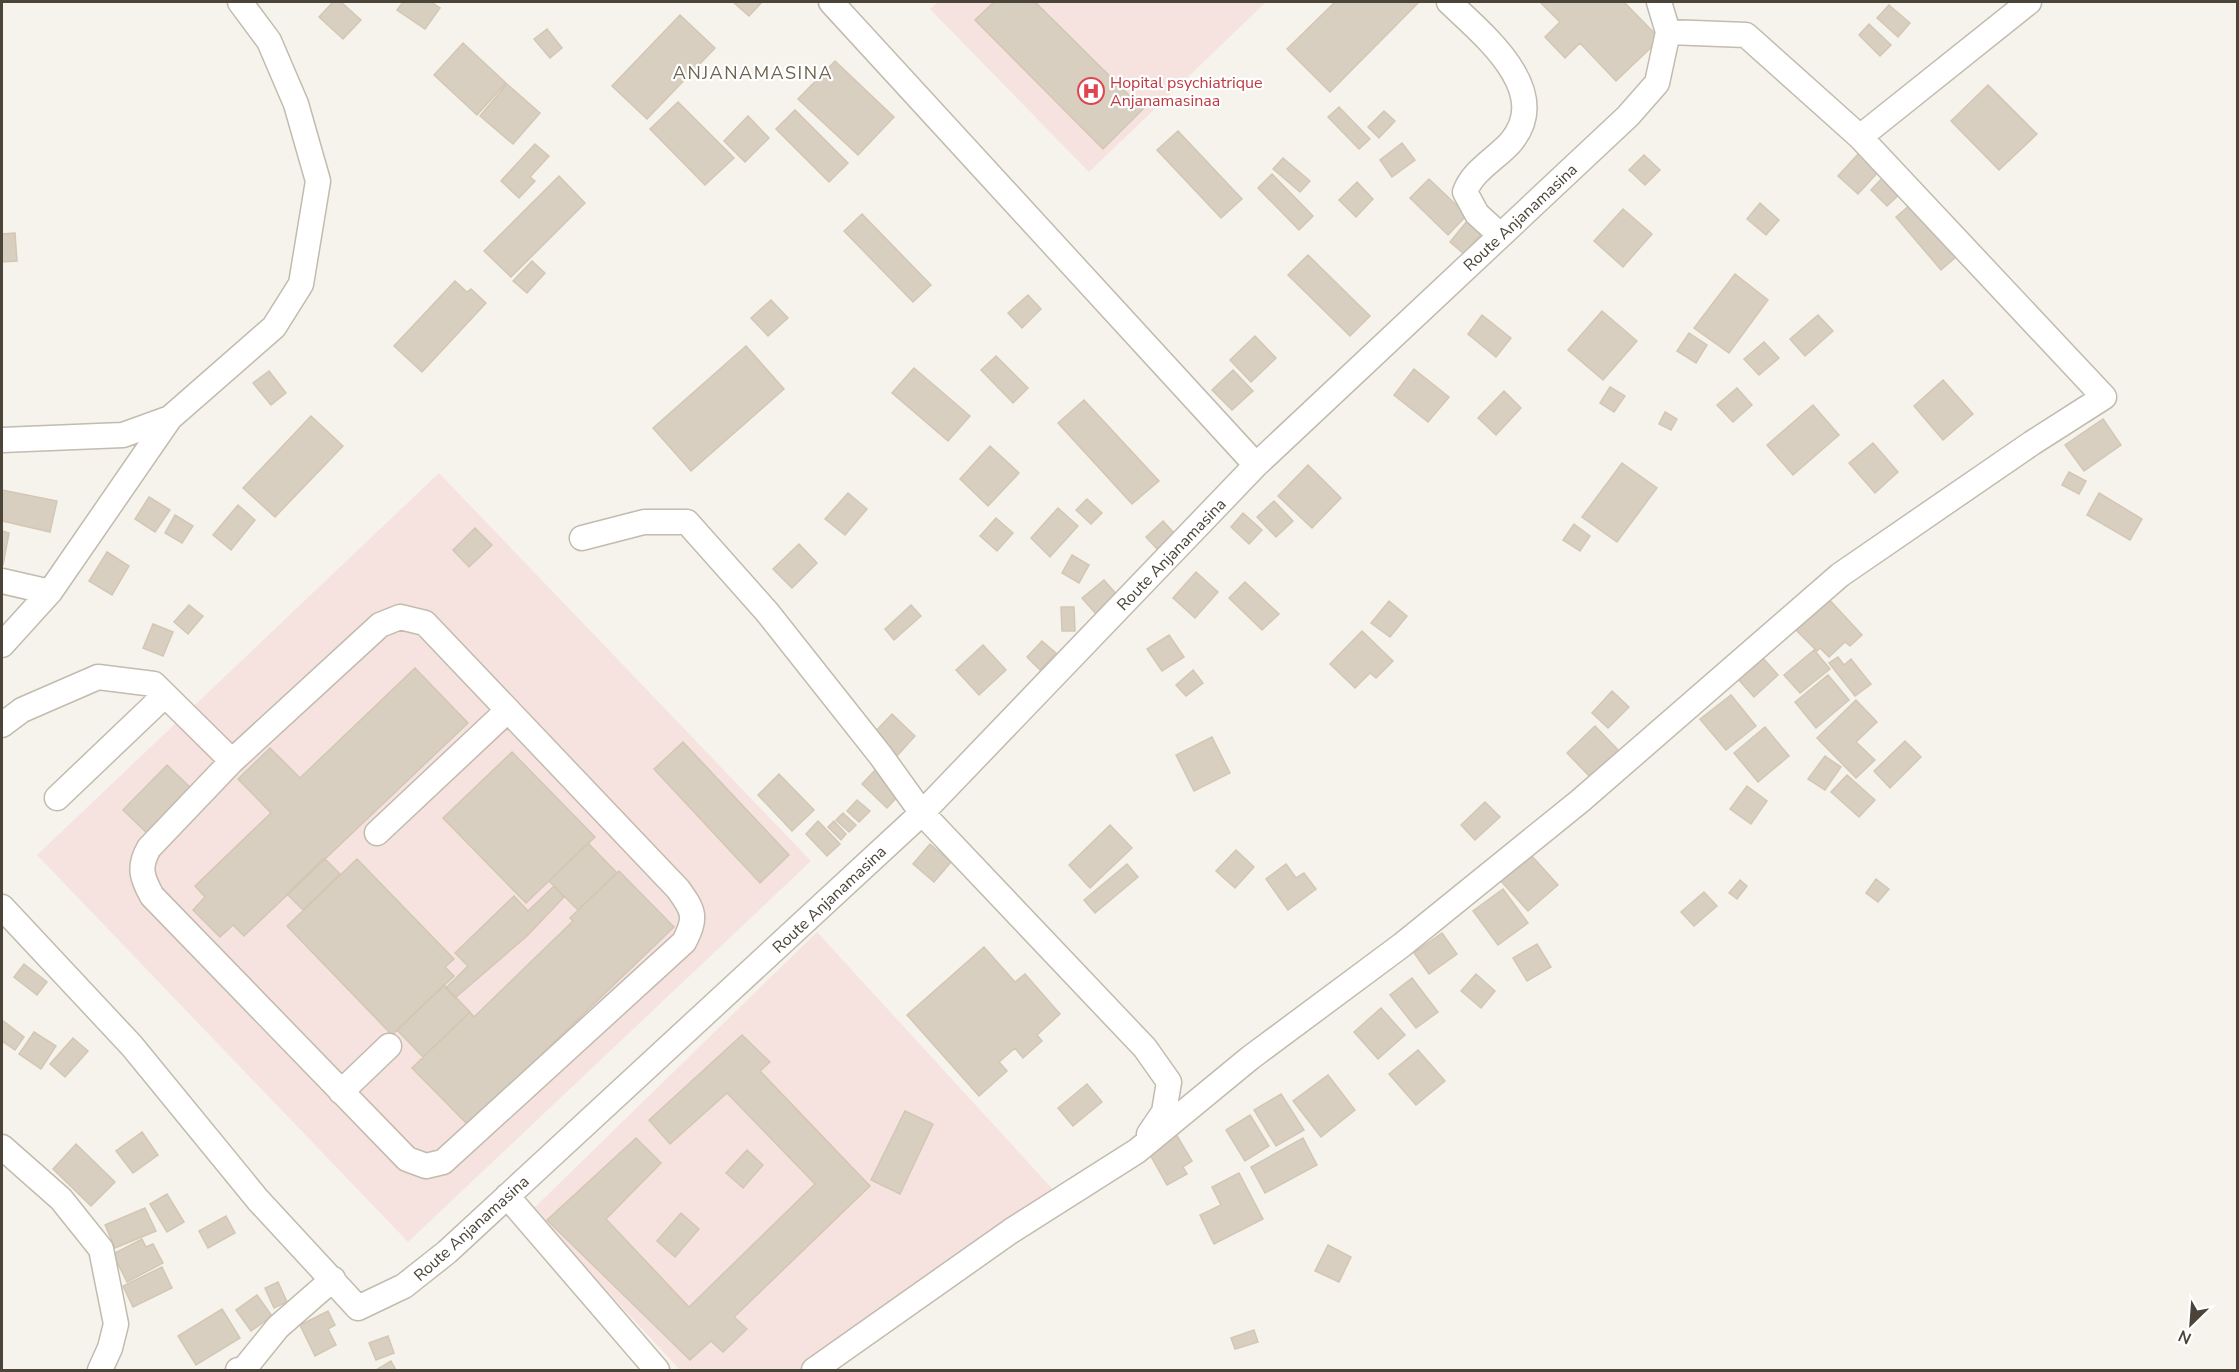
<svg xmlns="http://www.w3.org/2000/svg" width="2239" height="1372" font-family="'Nunito Sans',sans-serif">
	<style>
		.medical { fill: #f6e3e0 }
		.building { fill: #d8cfc1; stroke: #d3c7b4; stroke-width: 1.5 }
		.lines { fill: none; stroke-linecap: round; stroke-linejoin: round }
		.minor-casing { stroke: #c2bbae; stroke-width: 27 }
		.minor { stroke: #fff; stroke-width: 24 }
		.labels { text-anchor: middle; stroke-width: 4.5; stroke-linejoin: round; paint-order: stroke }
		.health-label { font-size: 16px; fill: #be3a42; stroke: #fff; text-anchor: start }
		.street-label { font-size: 16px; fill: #4b4439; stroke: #fff }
		.neighbourhood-label { font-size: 18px; letter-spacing: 1.5px; fill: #6e6250; stroke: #fff }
	</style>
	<rect width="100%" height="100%" fill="#f6f3ec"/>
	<!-- medical -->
	<path class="medical" d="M938,2H1266L1089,172L930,9Z
		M439,473L811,861L408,1242L37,855Z
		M817,932L1058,1195L802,1370H680L532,1210Z"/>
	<!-- building -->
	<path class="building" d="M333,2H341L361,20L343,39L319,17Z
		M403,2H431L440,8L425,29L397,10Z
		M733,2H762L749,16Z
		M994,2H1035L1143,109L1103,149L975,20Z
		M1335,2H1419L1330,92L1287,49Z
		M1540,2H1624L1660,39L1616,81L1580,43L1565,58L1545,37L1560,22Z
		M1889,5L1910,23L1898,37L1877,18Z
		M680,15L715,48L647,119L612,86Z
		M1869,24L1891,45L1880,56L1859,35Z
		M547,29L562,48L550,58L534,39Z
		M463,43L506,83L477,115L434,75Z
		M835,61L894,117L858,155L798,99Z
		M507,84L540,113L513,144L480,116Z
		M1988,85L2037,134L1999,170L1951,121Z
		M678,102L734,158L705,185L650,129Z
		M1339,107L1370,139L1359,149L1328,117Z
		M795,110L848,163L829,182L776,129Z
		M1384,111L1395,121L1379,138L1368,127Z
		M748,116L769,138L745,162L724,141Z
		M1178,131L1242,199L1221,218L1157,150Z
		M1402,143L1415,160L1392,177L1380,160Z
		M535,144L549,156L530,177L535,181L519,198L501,181Z
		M1860,152L1880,170L1858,194L1838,176Z
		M1644,155L1660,170L1645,185L1629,170Z
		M1283,158L1310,181L1300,192L1273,169Z
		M1272,174L1313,216L1299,230L1258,188Z
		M559,176L585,203L511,277L484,251Z
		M1884,176L1901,193L1887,206L1871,190Z
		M1429,179L1467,215L1448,235L1410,198Z
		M1357,182L1373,199L1356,217L1339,200Z
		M1760,203L1779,220L1766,235L1747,219Z
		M1911,204L1956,257L1941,270L1896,217Z
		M1623,209L1652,234L1623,267L1594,241Z
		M862,214L931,285L913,302L844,231Z
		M1468,220L1483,232L1464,254L1450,242Z
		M15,233L17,261L2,262V234Z
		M1308,255L1370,316L1350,336L1288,275Z
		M532,261L545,273L527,293L513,281Z
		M1735,274L1768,300L1729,353L1694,328Z
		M455,281L467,292L471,289L486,303L422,372L394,346Z
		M1028,295L1041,309L1022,328L1008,313Z
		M771,300L788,318L768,336L751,318Z
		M1602,311L1637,341L1603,380L1568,350Z
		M1482,315L1511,338L1496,357L1468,334Z
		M1818,315L1833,331L1805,356L1790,339Z
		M1689,333L1707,345L1696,363L1677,351Z
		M1255,336L1276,358L1251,382L1230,360Z
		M1764,342L1779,358L1759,375L1744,359Z
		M746,346L784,389L691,471L653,428Z
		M996,356L1028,388L1013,403L981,370Z
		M914,368L970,416L948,441L892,393Z
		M1414,369L1449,397L1428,422L1394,395Z
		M1233,370L1253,391L1232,410L1212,390Z
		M269,371L286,393L271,405L253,383Z
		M1943,380L1973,414L1943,440L1914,406Z
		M1610,387L1625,396L1614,412L1600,403Z
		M1737,388L1752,405L1733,422L1717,405Z
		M1504,391L1521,408L1496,435L1478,418Z
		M1084,400L1159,481L1132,504L1058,423Z
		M1813,405L1839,435L1793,475L1767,445Z
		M1665,412L1677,419L1671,430L1659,424Z
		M311,416L343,446L275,517L243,488Z
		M2103,419L2121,445L2084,471L2065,445Z
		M1873,443L1898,472L1875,493L1849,463Z
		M990,446L1019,473L988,506L960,479Z
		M1622,463L1657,488L1617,542L1582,517Z
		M1308,465L1341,498L1312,528L1278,496Z
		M2069,472L2086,481L2079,494L2062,485Z
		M2,490L57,501L50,532L2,521Z
		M848,493L867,509L845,535L825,519Z
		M2099,493L2142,519L2130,540L2087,515Z
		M149,497L170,510L155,532L135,519Z
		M1087,499L1102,513L1091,524L1076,510Z
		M1274,501L1293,521L1276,537L1257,517Z
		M238,505L255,520L231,550L213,535Z
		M1058,508L1078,526L1050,557L1031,538Z
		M1243,513L1262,530L1249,544L1231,527Z
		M175,515L193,526L182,543L165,533Z
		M996,518L1013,533L997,551L980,536Z
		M1163,521L1174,533L1157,549L1146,537Z
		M1574,524L1590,536L1580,551L1563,540Z
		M475,528L492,545L469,567L453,550Z
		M2,531L9,533L3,565H2Z
		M799,544L817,563L792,588L773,569Z
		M107,552L129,566L112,595L89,581Z
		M1072,555L1089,565L1079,583L1062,573Z
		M1196,572L1218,592L1195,618L1173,598Z
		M1104,580L1118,596L1096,614L1082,598Z
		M1245,582L1279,614L1262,630L1229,598Z
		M1826,596L1862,635L1850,646L1845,642L1829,657L1820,648L1817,651L1793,627Z
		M1389,601L1407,616L1390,637L1371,623Z
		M189,605L203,616L188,634L174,622Z
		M911,605L921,616L894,640L885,629Z
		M1061,607H1074L1075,631H1062Z
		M153,624L173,632L163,656L143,648Z
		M1362,631L1393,661L1376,678L1370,673L1355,688L1330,664Z
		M1169,635L1184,657L1162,671L1147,649Z
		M1042,641L1056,653L1040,670L1027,657Z
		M983,645L1006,670L979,695L956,670Z
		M1814,650L1830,669L1800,693L1784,675Z
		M1762,657L1778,675L1754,697L1738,679Z
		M1838,657L1844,665L1851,659L1871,684L1855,696L1829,663Z
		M415,668L468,723L244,936L233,925L220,937L193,910L205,897L195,886L271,813L238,779L270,748L300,778Z
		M1193,670L1203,683L1186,696L1176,685Z
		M1828,675L1849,700L1816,728L1795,702Z
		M1612,691L1629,707L1608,728L1592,713Z
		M1731,695L1756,726L1726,750L1700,719Z
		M1856,700L1877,722L1856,742L1875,760L1856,778L1817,738Z
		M892,714L915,736L897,756L873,734Z
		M1595,726L1621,753L1593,780L1567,753Z
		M1765,727L1789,756L1758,782L1734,753Z
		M1212,737L1230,773L1194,791L1176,755Z
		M1905,741L1921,757L1890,788L1874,771Z
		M683,742L789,855L760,883L654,769Z
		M512,752L595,837L526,903L443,818Z
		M1825,756L1841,767L1825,790L1808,779Z
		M167,765L195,792L152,838L123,810Z
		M877,768L902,792L887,808L862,784Z
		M779,774L814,810L792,831L758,795Z
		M1847,775L1875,800L1859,817L1831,792Z
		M1747,786L1767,801L1751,824L1730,809Z
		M857,800L870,811L859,822L847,811Z
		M1485,802L1500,817L1475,840L1461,825Z
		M843,813L856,825L849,832L836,820Z
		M818,821L840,844L827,856L806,834Z
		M834,821L846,834L841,840L828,827Z
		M1110,825L1132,848L1090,888L1069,865Z
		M588,843L617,873L578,910L549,881Z
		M930,844L951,862L934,882L913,864Z
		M1236,850L1254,867L1235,888L1216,871Z
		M1531,855L1558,885L1528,911L1501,881Z
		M324,858L340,874L303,910L287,894Z
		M357,859L454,959L445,967L454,976L392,1035L287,926Z
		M1127,864L1138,877L1095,913L1084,900Z
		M1286,864L1296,878L1304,873L1316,889L1288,910L1266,879Z
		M619,871L674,927L468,1125L412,1068L470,1012L474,1017L573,921L570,918Z
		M1876,879L1889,889L1878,902L1866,893Z
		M1740,880L1747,886L1737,899L1729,893Z
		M554,886L564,897L527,936L455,998L446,988L468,966L455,953L514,896L528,911Z
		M1503,889L1528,923L1498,945L1473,911Z
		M1704,892L1717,906L1694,926L1681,912Z
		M1442,933L1457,954L1429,974L1414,953Z
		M1537,944L1551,967L1527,981L1513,958Z
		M984,947L1015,982L1025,974L1060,1014L1037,1035L1042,1041L1023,1058L1015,1048L999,1062L1007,1071L979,1096L907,1015Z
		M24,964L47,982L37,995L14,977Z
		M1476,974L1495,991L1481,1008L1461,991Z
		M1412,978L1438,1012L1416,1028L1390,995Z
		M444,985L470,1012L423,1057L397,1030Z
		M1381,1008L1405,1035L1378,1059L1354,1032Z
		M2,1020L24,1037L15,1050L2,1041Z
		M34,1032L56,1046L41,1069L19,1054Z
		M742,1035L770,1062L760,1071L870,1186L734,1317L747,1329L723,1352L711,1341L690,1360L547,1220L636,1138L661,1163L606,1219L689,1307L815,1184L727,1093L670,1144L649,1120Z
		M73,1038L88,1051L65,1077L50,1064Z
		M1418,1050L1445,1081L1416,1105L1389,1074Z
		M1328,1075L1355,1110L1321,1137L1293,1101Z
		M1087,1084L1102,1102L1073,1126L1058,1108Z
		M1281,1094L1304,1130L1276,1146L1254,1110Z
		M905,1111L933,1124L900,1194L871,1180Z
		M1250,1115L1269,1146L1245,1161L1226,1130Z
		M142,1132L158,1155L133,1173L116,1151Z
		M1176,1134L1192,1161L1183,1167L1187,1174L1167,1185L1148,1151Z
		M1303,1138L1317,1165L1265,1193L1251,1167Z
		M76,1144L115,1182L91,1206L53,1169Z
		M747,1150L763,1165L743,1188L726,1173Z
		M1239,1173L1263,1219L1214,1244L1200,1215L1221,1205L1212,1187Z
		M167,1194L184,1222L167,1232L150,1204Z
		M145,1208L156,1231L115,1248L105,1225Z
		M681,1213L699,1229L675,1257L657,1241Z
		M226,1216L235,1233L208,1248L199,1231Z
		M142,1239L146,1247L153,1244L163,1263L127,1282L113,1254Z
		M1328,1245L1351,1257L1339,1282L1315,1271Z
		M162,1267L172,1288L133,1307L123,1286Z
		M278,1282L287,1302L274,1308L265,1288Z
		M257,1295L272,1316L251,1331L236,1310Z
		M222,1309L240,1338L196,1365L178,1336Z
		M328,1311L335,1325L328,1329L336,1345L315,1356L300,1325Z
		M1254,1330L1258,1342L1235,1349L1231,1338Z
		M388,1336L394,1353L376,1360L369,1343Z
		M391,1361L396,1370H376Z"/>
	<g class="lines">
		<defs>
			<path id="minor" d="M831,2L1256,465
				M1449,2C1482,34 1554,90 1511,142C1496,159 1473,170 1465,192L1477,214L1500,235
				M1860,137L2029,2
				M2,440L123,435L170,418L274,327L301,284L318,181L296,104L269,41L240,2
				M582,538L644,522H687L767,612L881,756L922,813L1145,1048L1169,1082L1164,1112L1149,1134
				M2,581L50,592
				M2,645L50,592L170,418
				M2,725L22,710L98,677L154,684L232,761L149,848C138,867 142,878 152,896L407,1159L426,1166L443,1162L684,942C697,917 694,911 678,889L425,623L400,617L380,625L232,761
				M57,798L165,695
				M377,833L508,710
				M2,907L132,1046L258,1200L358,1308L404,1286L447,1252L922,813L1256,465L1628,116L1657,83L1668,32L1659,2
				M341,1092L389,1046
				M2,1147L61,1199L101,1249L116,1324L110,1348L100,1370
				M507,1196L657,1370
				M238,1370L244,1369L278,1327L333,1279
				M814,1370L1011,1231L1137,1151L1250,1058L1402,945L1580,801L1840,575L2032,443L2104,397L1860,137L1746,35L1668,32"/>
		</defs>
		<!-- minor casing -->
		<use href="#minor" class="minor-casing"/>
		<!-- minor -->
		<use href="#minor" class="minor"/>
	</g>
	<!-- icons -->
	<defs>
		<symbol id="hospital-ring" viewBox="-11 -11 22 22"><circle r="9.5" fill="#fff" stroke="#e0444e" stroke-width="1.5"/><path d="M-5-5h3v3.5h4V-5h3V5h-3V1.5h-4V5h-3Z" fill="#e0444e"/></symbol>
	</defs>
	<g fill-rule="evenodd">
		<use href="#hospital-ring" x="1076" y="76" width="30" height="30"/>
	</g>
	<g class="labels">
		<!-- health labels -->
		<g class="health-label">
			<text x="1110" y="88">Hopital psychiatrique<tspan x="1110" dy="18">Anjanamasinaa</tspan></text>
		</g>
		<!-- street labels -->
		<g class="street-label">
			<text transform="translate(1520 217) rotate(-43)" y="6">Route Anjanamasina</text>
			<text transform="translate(1171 554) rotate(-46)" y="6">Route Anjanamasina</text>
			<text transform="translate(829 899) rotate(-43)" y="6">Route Anjanamasina</text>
			<text transform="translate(471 1228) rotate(-42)" y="6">Route Anjanamasina</text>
		</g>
		<!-- neighbourhood labels -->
		<g class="neighbourhood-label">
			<text x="753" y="79">ANJANAMASINA</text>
		</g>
	</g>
	<!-- border -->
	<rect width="2239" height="1372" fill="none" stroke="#4b4439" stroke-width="6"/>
	<!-- north arrow -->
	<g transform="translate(2191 1324) rotate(205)" stroke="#ffffff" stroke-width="4.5" paint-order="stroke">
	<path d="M0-4.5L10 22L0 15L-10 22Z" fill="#4b4439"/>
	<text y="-9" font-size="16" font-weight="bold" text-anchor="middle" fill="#4b4439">N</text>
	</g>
</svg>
